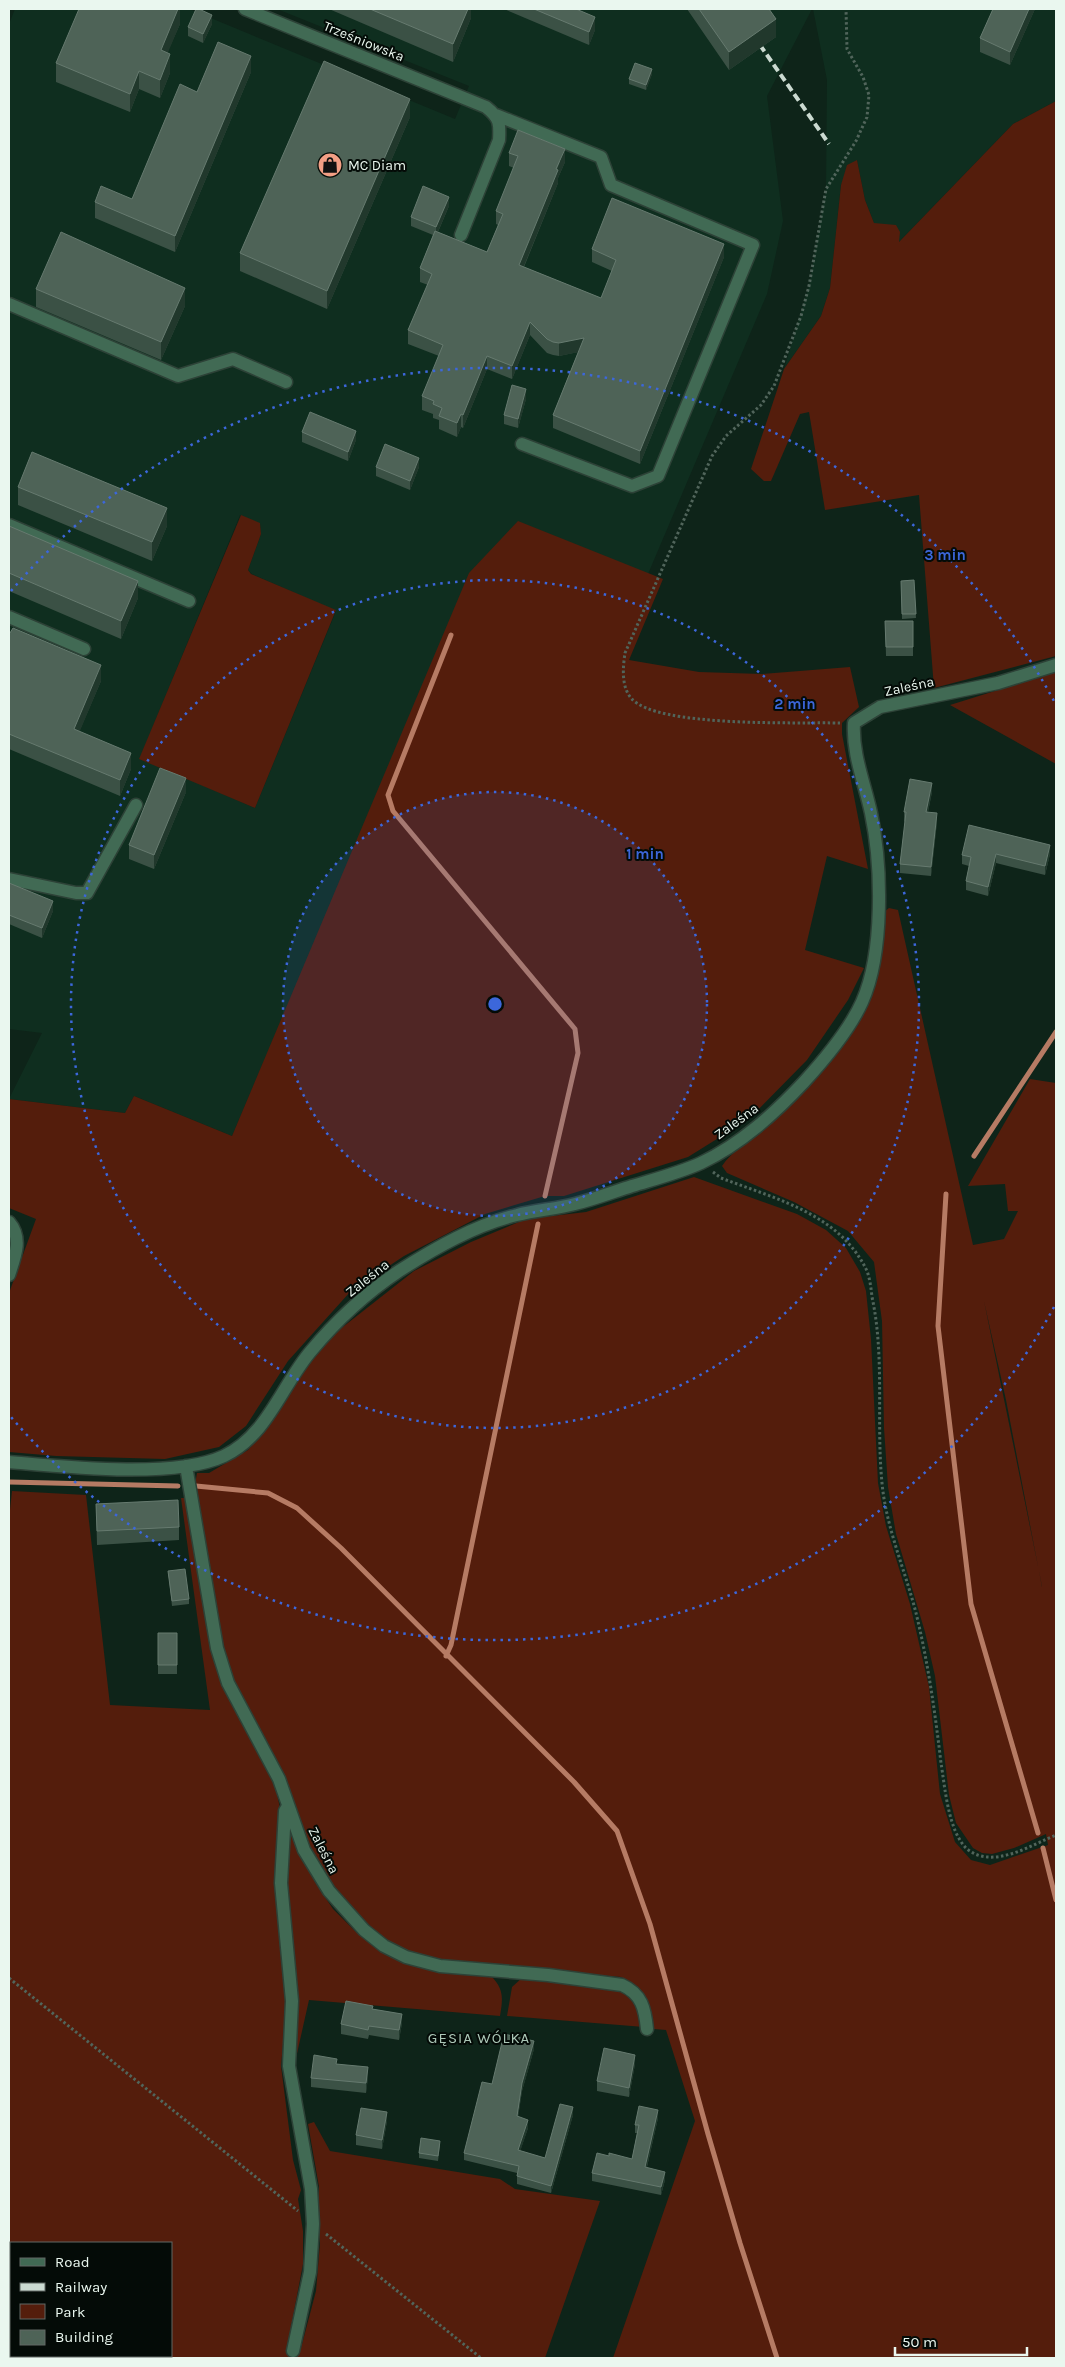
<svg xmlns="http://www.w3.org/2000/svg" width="1065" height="2367" font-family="Karla,sans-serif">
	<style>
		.built { fill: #0f2e1f; fill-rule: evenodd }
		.green { fill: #541d0c; fill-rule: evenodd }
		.water { fill: #a04629; stroke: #b67b64 }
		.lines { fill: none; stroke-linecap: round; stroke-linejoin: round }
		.stream { stroke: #b67b64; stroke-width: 5 }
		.minor-casing { stroke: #2d4237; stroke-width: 15 }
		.path { stroke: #51655b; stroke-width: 3; stroke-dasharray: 2.5 2.5; stroke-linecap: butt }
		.minor { stroke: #416a54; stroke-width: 12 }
		.rail { stroke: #cbdad1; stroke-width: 4; stroke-dasharray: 8 4; stroke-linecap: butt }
		.wall { fill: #3b5145 }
		.shaded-wall { fill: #21382c }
		.building { fill: #4e6357; stroke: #667a6f }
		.ring { fill: none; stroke: #3c67db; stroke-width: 2.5; stroke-dasharray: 2.5 5 }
		.labels { text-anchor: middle; stroke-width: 4; stroke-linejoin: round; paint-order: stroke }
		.street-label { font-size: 14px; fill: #eaf7ef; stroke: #040b07 }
		.poi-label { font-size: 14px; fill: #eaf7ef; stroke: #040b07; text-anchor: start }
		.neighbourhood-label { font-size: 15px; letter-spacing: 1px; fill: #acc7b7; stroke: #040b07 }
		.centre { fill: #3c67db; stroke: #040b07; stroke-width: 2.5 }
		.ring-label { font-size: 15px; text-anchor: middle; font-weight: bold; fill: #3c67db; stroke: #040b07; stroke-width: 4; stroke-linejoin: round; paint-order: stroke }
	</style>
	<rect width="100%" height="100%" fill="#0e2419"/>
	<!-- built -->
	<path class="built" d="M15,9H189L455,119L469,86L277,9H812L767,96L783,221L767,294L648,574L519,522L319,932L232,1136L134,1096L125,1113L9,1099L42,1033L9,1029V24ZM240,515L260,524L261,534L248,570L252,574L336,611L255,808L140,758Z
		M813,9H1056V101L1013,124L898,243L874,223L865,200L857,160L841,185L830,288L821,316L784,369L809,286L826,189L827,80Z"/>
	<!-- green -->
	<path class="green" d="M1056,101V656L934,688L919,495L825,510L809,412L800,414L771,481H764L751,469L784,369L821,316L830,288L841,185L847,165L857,160L865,200L874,223L896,225L900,232L899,242L1013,124Z
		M241,515L260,523L261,534L248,570L251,574L336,610L255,808L139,759Z
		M518,521L663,579L629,660L699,672L762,674L850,667L859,707L842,723V734L868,869L827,856L805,950L864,968L848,1000L807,1060L749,1119L688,1157L564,1196H545L485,1214L404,1256L350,1292L288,1361L246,1426L219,1447L165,1459L56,1456L9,1452V1293L36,1219L9,1208V1099L125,1113L134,1096L232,1136L469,573Z
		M1056,672V764L950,705L1046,675Z
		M889,908L898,910L973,1245L1004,1239L1018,1211H1008L1005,1184L968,1186L1030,1079L1056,1083V2358H613L695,2121L666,2030L654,2029C648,2005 644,1989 621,1977L453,1963L423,1957L397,1947L377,1935L326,1879L312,1853L237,1694L220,1639L194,1491L197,1473H209L248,1450L272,1421L287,1393L308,1362L339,1330L414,1271L471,1242L526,1219L586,1212L694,1177L797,1214L826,1230L846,1248L860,1272L866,1291L871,1339L878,1483L886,1526L910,1604L929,1687L940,1794L955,1842L971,1860L990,1865L1048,1845L1046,1834L1014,1848L992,1854L982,1853L973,1848L956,1823L949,1795L935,1676L925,1632L896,1534L888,1487L884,1428L882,1321L874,1262L848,1231L794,1202L727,1173L722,1166C733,1149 754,1139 768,1125C788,1106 806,1085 825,1064C838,1049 853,1033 862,1016C879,983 882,948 884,912ZM984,1301L1006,1400L1042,1587V1586Z
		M12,1491L86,1495L110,1705L210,1710L181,1498H187L208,1635L274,1780L280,1808L287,2001L281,2066L293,2160L301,2190L298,2199L303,2231V2264L288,2343L293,2350L301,2348L316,2291L320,2243L317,2216L319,2187L308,2124L314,2122L330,2151L500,2179L515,2189L600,2201L545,2358H140L136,2356H171V2243H11V2263L9,2261V1519Z
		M288,1825L315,1882L333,1909L355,1931L376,1947L491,1976C504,1989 503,1998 500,2016L309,2000L294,2067L285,1864Z
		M523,1977L619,1989L633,1998L644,2027L507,2016L512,1987Z
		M9,2323L11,2325V2356H52L55,2358H9Z"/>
	<!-- water -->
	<path class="water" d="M55,2356H136L140,2358H58Z"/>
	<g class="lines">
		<!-- stream -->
		<path class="stream" d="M451,635L388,795L393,811L575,1029L578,1053L545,1196
			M974,1156L1056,1032
			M946,1194L938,1326L971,1604L1038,1833
			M9,1482L178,1486
			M196,1486L268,1493L297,1508L341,1548L574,1782L617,1831L650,1924L708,2134L740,2243L777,2358
			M446,1656L451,1645L538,1224
			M1043,1848L1056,1900"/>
		<defs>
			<path id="minor" d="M245,9L486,107C500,118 500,124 499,140L461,235
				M496,115L601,157L611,185L753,245L658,476L632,486L522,444
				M9,304L178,376L233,359L286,382
				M9,525L189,601
				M9,617L84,649
				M9,879L76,893H87L136,805
				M9,1222C23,1238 15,1257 9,1275
				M9,1462C65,1467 174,1479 224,1456C267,1436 282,1385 311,1351C336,1321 366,1293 399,1271C435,1248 475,1225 517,1215C536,1210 556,1209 575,1204C595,1199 613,1192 632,1186C655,1179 679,1173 701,1163C741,1144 774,1114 804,1082C825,1059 849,1031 862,1002C884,953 882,865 871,813C865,784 852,754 854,723L880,707L998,683L1056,665
				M186,1466L217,1648L228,1683L279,1779L304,1850L329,1891L364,1930L384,1946L406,1957L440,1966L548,1975L622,1985C642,1994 645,2009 647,2029
				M288,1806L285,1811L281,1883L292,2001L289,2066L311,2189L313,2224L310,2272L293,2351"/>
		</defs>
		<!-- minor casing -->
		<use href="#minor" class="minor-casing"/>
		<!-- path -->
		<path class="path" d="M840,723C799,722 656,728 631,698C621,686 623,667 625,653L712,456L726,436L761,405L774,386L801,316L809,286L826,189L856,141L867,117L869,95L863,77L847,49L846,9
			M713,1172L721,1178C776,1199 840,1214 867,1271C870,1279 871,1288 872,1297C885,1357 876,1421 882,1483C886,1527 905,1570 916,1613C928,1662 935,1712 941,1763C945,1787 948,1831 967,1849C993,1870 1031,1845 1056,1835
			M9,1978L298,2211
			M326,2234L481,2358"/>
		<!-- minor -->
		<use href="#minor" class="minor"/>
		<!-- rail -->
		<path class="rail" d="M753,35L829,144"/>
	</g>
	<!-- wall -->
	<path class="wall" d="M180,9V24L167,53L170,73L160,98L139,89L130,112L56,82V63Z
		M329,9H471V18L453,62Z
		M504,9H576L595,30L589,45Z
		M687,9H769L776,37L729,70Z
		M993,9H1035L1010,65L980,52V38Z
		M212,24L203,43L188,36V27Z
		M251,72L175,252L95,218V202L132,199L197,92Z
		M652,74L646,90L629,84V79Z
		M410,117L327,309L240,271V253Z
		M509,153L565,162L558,178V183L524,267L601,298L612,271L592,262V249L724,257L640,464L553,428V415L578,352L559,356L553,355L547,353L530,335L512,379L487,369L463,428L461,427L457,437L439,429V420L433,418V414L422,410V396L439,356L408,344V330L428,285L420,282V268L433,235L411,226V217L449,206L438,232L487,252L498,225L496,224V211L514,168L509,166Z
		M36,289L185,306L161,360L36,307Z
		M526,399L518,428L504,424V415Z
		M302,432L356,440L348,461L302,442Z
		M376,467H419L410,490L376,476Z
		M18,487L167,526L152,561L18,505Z
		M9,526L138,598L121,639L9,591Z
		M914,580L916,618L902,619L901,581Z
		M885,621H913V656H886Z
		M9,633L101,681L79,732L131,769L120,796L9,749Z
		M186,792L154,869L129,859V845Z
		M932,792L928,812L937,822L931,876L900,873V864L905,822L904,821V812Z
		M1050,854L1045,875L996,863L988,896L966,890V881L969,866L962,864V855Z
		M9,883L53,911L42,938L9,924Z
		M96,1504L179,1527V1540L97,1545Z
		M168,1571L189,1599V1604L172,1606Z
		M158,1633H177V1674H158Z
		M373,2009L402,2023L399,2040L369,2035L368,2039L341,2034V2024Z
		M534,2049L522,2091L518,2117L528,2128L520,2151L545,2158L573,2115L551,2193L517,2184V2173L464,2160V2153L492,2084Z
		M337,2064L368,2077L366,2093L311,2087V2078Z
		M635,2064L629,2097L597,2091V2081Z
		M658,2118L647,2167L665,2180L661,2195L592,2181V2173L609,2156L632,2159L637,2133H635V2125Z
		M387,2121L382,2149L356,2145V2135Z
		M440,2145L438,2161L419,2158V2153Z"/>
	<!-- shaded-wall -->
	<path class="shaded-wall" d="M178,9H180V24L161,69V50Z
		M468,9H471V18L453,62V44Z
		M1029,9H1035L1010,65V52Z
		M212,15V24L203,43V34Z
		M595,17V30L589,45V32Z
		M776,19V37L729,70V52Z
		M170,54V73L160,98V80Z
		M251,56V72L175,252V236Z
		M652,69V74L646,90V85Z
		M139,71V89L130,112V94Z
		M410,99V117L327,309V291Z
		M565,149V162L558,178V183L519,278V265Z
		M449,197V206L436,236V227Z
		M724,244V257L640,464V451Z
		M185,288V306L161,360V342Z
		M530,322V335L512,379V366Z
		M584,338V351L559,356V343Z
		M487,356V369L463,428V415Z
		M526,389V399L518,428V419Z
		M461,414V427L457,437V423Z
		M356,431V440L348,461V452Z
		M419,458V467L410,490V481Z
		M167,508V526L152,561V542Z
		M138,581V598L121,639V621Z
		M101,665V681L74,745V729Z
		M131,753V769L120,796V780Z
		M186,778V792L154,869V855Z
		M932,783V792L926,821V812Z
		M937,813V822L931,876V867Z
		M1050,845V854L1045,875V866Z
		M996,854V863L988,896V887Z
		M53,901V911L42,938V928Z
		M402,2014V2023L399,2040V2030Z
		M534,2041V2049L522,2091L517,2124V2116L522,2083Z
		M635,2055V2064L629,2097V2088Z
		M368,2067V2077L366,2093V2083Z
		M573,2107V2115L551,2193V2186Z
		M658,2110V2118L645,2175V2167Z
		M387,2112V2121L382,2149V2140Z
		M528,2120V2128L518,2158V2150Z
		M665,2172V2180L661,2195V2187Z"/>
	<!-- building -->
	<path class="building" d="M79,9H178L161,50L170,54L160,80L139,71L130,94L56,63Z
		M196,9H199L212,15L203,34L188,27Z
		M370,9H468L453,44Z
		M534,9H576L595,17L589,32Z
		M699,9H769L776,19L729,52Z
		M993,9H1029L1010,52L980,38Z
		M218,42L251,56L175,236L95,202L101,186L132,199L180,84L197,92Z
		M324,61L410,99L327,291L240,253Z
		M635,63L652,69L646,85L629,79Z
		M518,130L565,149L556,169L558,170L519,265L601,298L616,260L592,249L612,198L724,244L640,451L553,415L584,338L559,343L553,342L547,339L530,322L512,366L487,356L463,415L461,414L457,423L439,416L442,408L433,404L434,401L422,396L443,345L408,330L432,274L420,268L435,231L487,252L503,214L496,211L518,156L509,153Z
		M423,186L449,197L436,227L411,217Z
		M61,232L185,288L161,342L36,289Z
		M512,385L526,389L518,419L504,415Z
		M310,412L356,431L348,452L302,432Z
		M385,444L419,458L410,481L376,467Z
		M32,452L167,508L152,542L18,487Z
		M9,526L138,581L121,621L9,573Z
		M914,580L916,614H902L901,581Z
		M885,621H913V647H886Z
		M13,628L101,665L74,729L131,753L120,780L9,734V633H10Z
		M160,768L186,778L154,855L129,845Z
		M910,779L932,783L926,812L937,813L931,867L900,864L906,812H904Z
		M969,825L1050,845L1045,866L996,854L988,887L966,881L971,857L962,855Z
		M9,883L53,901L42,928L9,915Z
		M178,1500L179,1527L97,1531L96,1504Z
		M185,1569L189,1599L172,1601L168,1571Z
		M158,1633H177V1665H158Z
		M346,2001L373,2006L372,2009L402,2014L399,2030L369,2026L368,2030L341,2024Z
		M504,2034L534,2041L522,2083L517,2116L528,2120L518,2150L545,2158L560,2104L573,2107L551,2186L517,2176L519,2166L464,2153L482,2082L492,2084Z
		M604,2048L635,2055L629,2088L597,2081Z
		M314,2055L337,2059L336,2064L368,2067L366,2083L311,2078Z
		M639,2106L658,2110L645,2167L665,2172L661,2187L592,2173L597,2153L609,2156V2153L632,2159L639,2125H635Z
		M361,2108L387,2112L382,2140L356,2135Z
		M421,2138L440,2141L438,2156L419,2153Z"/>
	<!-- distance rings -->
	<circle cx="495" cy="1004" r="212" fill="#3c67db" fill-opacity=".12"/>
	<g class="ring">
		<circle cx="495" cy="1004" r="212"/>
		<circle cx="495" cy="1004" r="424"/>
		<path d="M1054 1307A636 636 0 0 1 11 1417M11 591A636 636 0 0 1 1054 701"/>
	</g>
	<!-- icons -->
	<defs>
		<symbol id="shop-disc" viewBox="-11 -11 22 22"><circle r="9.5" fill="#f39f85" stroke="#040b07"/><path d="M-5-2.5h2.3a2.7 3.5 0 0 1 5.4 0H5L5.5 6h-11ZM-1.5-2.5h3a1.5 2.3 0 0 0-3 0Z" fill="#111"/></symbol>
	</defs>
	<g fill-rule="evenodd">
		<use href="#shop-disc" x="316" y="151" width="28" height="28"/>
	</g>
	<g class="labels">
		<!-- street labels -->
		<g class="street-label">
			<text transform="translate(364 41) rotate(22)" y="5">Trześniowska</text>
			<text transform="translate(909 686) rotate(-12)" y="5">Zaleśna</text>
			<text transform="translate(736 1121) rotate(-36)" y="5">Zaleśna</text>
			<text transform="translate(367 1278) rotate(-38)" y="5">Zaleśna</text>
			<text transform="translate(324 1850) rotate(63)" y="5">Zaleśna</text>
		</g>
		<!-- poi labels -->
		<g class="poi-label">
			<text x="348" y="170">MC Diam</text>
		</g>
		<!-- neighbourhood labels -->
		<g class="neighbourhood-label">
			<text x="479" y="2043">GĘSIA WÓLKA</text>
		</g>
	</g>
	<circle cx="495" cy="1004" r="8" class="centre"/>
	<g class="ring-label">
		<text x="945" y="560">3 min</text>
		<text x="795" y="709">2 min</text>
		<text x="645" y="859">1 min</text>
	</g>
	<!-- border -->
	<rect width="1065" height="2367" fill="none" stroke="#eaf7ef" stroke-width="20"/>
	<!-- legend -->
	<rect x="10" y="2242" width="162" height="115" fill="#040b07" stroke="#606964"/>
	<rect x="20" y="2258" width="25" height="8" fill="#416a54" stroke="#606964"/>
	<text x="55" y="2267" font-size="15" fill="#eaf7ef">Road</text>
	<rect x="20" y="2283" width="25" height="8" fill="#cbdad1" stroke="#606964"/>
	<text x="55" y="2292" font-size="15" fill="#eaf7ef">Railway</text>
	<rect x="20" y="2304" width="25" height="15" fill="#541d0c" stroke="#606964"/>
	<text x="55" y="2317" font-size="15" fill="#eaf7ef">Park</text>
	<rect x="20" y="2330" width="25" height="15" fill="#4e6357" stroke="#606964"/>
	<text x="55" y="2342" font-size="15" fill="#eaf7ef">Building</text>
	<!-- scale -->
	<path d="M895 2347v8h132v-8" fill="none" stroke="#eaf7ef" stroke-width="2.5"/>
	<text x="902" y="2347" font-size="15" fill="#eaf7ef" stroke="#040b07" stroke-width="4" paint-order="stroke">50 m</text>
</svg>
